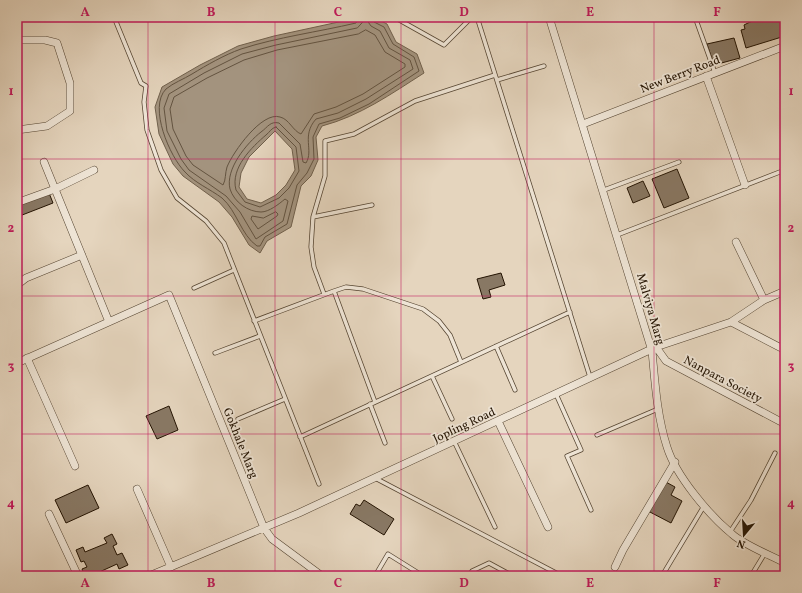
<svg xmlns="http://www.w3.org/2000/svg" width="802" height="593" font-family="Vollkorn,serif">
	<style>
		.water { fill: #a3937e; stroke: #70604c; fill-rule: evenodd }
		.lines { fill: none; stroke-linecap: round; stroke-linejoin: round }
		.shore { stroke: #635340; stroke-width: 1 }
		.building { fill: #887864; stroke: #231302 }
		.lane-casing { stroke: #544431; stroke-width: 5 }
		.street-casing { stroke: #544431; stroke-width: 8 }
		.lane { stroke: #eee4d5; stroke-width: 3.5 }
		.street { stroke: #eee4d5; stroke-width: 7 }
		.grid { fill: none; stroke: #c2185b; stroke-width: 1; stroke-opacity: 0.55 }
		.labels { text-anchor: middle; stroke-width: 3.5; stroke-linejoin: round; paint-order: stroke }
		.street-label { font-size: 12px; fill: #231302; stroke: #eee4d5 }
		.neatline { fill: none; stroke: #c2185b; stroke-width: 1.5 }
		.grid-label { font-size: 13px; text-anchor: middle; font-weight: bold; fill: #c2185b }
	</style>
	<rect width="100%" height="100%" fill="#e5d5be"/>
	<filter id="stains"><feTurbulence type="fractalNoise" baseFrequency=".005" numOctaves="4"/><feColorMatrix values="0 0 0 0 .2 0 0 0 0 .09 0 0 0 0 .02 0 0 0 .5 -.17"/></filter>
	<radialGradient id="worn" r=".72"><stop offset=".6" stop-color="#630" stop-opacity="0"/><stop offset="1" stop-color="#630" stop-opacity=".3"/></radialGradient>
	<!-- water -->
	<path class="water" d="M357,18H375L387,24L396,42L417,54L424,73C391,94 360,116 322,126L316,137L318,160L311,176L301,186L291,227L267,241L260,253L249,245L232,217L219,202L183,176L173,164L159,134L155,107L162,87L200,65L238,46L274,36ZM275,131L292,149L295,170L286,185L276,195L261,203L247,199L239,187L241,173L249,157Z"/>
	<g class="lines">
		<!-- shore -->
		<path class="shore" d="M359,17L356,23C318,32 278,37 241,49C224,55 207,65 192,74C184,79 173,83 166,89C148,107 170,157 185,172C195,183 210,189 222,198C237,211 241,235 257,246H260L265,237L287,224L297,185L307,173L314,159L313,137L319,124L340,118L369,104L419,71L414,57L393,44L384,27L374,22L373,17
			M366,19L371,26L380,31L389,48L410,60L413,69L366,99L338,113L316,119C301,136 314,150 306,163L303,162L300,144L279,123C270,121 268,127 261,132C247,143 225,169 230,189C234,202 248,212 261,212C269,212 279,204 285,199L288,201L283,221L256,239L240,212L226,196L189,170L181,159L167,131L164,108L169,94L204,73L242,54L276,45L357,28Z
			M366,30L375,35L385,52L405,64V67L363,94L336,107L314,114L301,134C293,131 289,119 280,117C262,111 233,152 227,167C225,173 226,180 223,185L193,165L186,156L173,129L170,109L174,97L207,78L244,60L277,50L358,34Z
			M276,127L296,147L299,171L289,188L279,198L260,207L245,202L236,190C230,168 252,147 266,135C270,132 271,128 276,127Z
			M276,212L278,214L277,216L258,229L251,219L252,216L263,218Z"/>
	</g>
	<!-- building -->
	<path class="building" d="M760,17H785V36L746,48L741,30L745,29L744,25Z
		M734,38L740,58L714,65L707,44Z
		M677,169L689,198L664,208L652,179Z
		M643,181L650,196L633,203L627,188Z
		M49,193L53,203L17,217V206Z
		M501,273L505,285L489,290L491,297L483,299L477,279Z
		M169,406L178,430L157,439L146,416Z
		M664,481L675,487L671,495L682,501L671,523L648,511Z
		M88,485L99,508L66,523L55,500Z
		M364,500L394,519L384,535L350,514L356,504L360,506Z
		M112,534L117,544L113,546L117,555L122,553L128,565L119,569L117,564L95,574L96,576H85L82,569L87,567L84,561L81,562L76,550L83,547L85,552L107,543L104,538Z"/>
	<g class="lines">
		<defs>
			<path id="lane" d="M114,17L141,83L146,86L144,102L147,130L161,170L177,198L206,221L224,243L319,484
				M394,17L444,45L472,17
				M477,17L590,377
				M695,17L715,73
				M497,80L544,66
				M604,190L679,162
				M313,217L372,205
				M617,235L785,170
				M194,288L234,270
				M334,291L375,402
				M324,294L314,267L311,247L313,217L325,176V141L354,134L415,101L495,75
				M254,321L334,291L346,287L363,289L423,309L439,321L450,335L461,362
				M496,346L515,390
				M215,353L260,336
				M432,376L452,419
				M556,394L581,450L567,456L591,510
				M370,404L385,443
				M238,419L285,399
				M597,435L658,409
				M300,437L570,312
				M454,441L495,527
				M375,478L560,575
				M730,532L751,500L775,453
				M375,576L388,554L420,574L419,576
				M470,576L472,571L489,563L513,576
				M662,576L704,506
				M751,576L765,553"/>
			<path id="street" d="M549,17L652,351C655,382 657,416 667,447C676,476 709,515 732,534C744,545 770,555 785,563
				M17,40H45L57,43L70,83V111L47,126L17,130
				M706,76L745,185
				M583,124L785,46
				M44,162L109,322
				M19,202L55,189L94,170
				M736,242L764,300
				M17,285L26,278L82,255
				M731,322L785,350
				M656,347L666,361L785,424
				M27,358L75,466
				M17,363L169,295L264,528L272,539L322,576
				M498,421L548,527
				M137,489L171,567
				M49,514L78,576
				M615,567L623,550L675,462
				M149,576L299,513L656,347L731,322L764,300L785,291"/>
		</defs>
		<!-- lane casing -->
		<use href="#lane" class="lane-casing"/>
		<!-- street casing -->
		<use href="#street" class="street-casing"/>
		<!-- lane -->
		<use href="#lane" class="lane"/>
		<!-- street -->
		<use href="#street" class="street"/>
	</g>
	<!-- grid -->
	<path class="grid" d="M148,17V576M275,17V576M401,17V576M527,17V576M654,17V576M17,159H785M17,296H785M17,434H785"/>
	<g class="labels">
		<!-- street labels -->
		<g class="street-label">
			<text transform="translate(680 74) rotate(-21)" y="4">New Berry Road</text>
			<text transform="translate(651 309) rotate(74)" y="4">Malviya Marg</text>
			<text transform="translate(723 379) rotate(28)" y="4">Nanpara Society</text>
			<text transform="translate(464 425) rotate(-25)" y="4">Jopling Road</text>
			<text transform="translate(241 443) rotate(68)" y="4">Gokhale Marg</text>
		</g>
	</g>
	<!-- margin -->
	<rect width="802" height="593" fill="none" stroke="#e5d5be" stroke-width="44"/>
	<!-- north arrow -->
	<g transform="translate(744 535) rotate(198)" stroke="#eee4d5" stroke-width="3" paint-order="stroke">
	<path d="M0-3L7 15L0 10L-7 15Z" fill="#231302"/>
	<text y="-6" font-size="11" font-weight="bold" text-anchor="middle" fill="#231302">N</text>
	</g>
	<rect x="22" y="22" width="758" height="549" class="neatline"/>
	<g class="grid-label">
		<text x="85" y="16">A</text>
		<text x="211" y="16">B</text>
		<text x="338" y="16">C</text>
		<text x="464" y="16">D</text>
		<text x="590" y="16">E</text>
		<text x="717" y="16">F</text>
		<text x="11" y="95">1</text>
		<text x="791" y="95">1</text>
		<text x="11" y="232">2</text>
		<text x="791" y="232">2</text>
		<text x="11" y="370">3</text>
		<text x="791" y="370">3</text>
		<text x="11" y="507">4</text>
		<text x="791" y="507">4</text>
		<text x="85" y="587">A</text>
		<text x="211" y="587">B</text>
		<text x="338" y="587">C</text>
		<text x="464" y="587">D</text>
		<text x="590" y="587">E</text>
		<text x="717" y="587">F</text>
	</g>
	<rect width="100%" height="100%" filter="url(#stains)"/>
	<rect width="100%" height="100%" fill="url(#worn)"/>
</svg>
